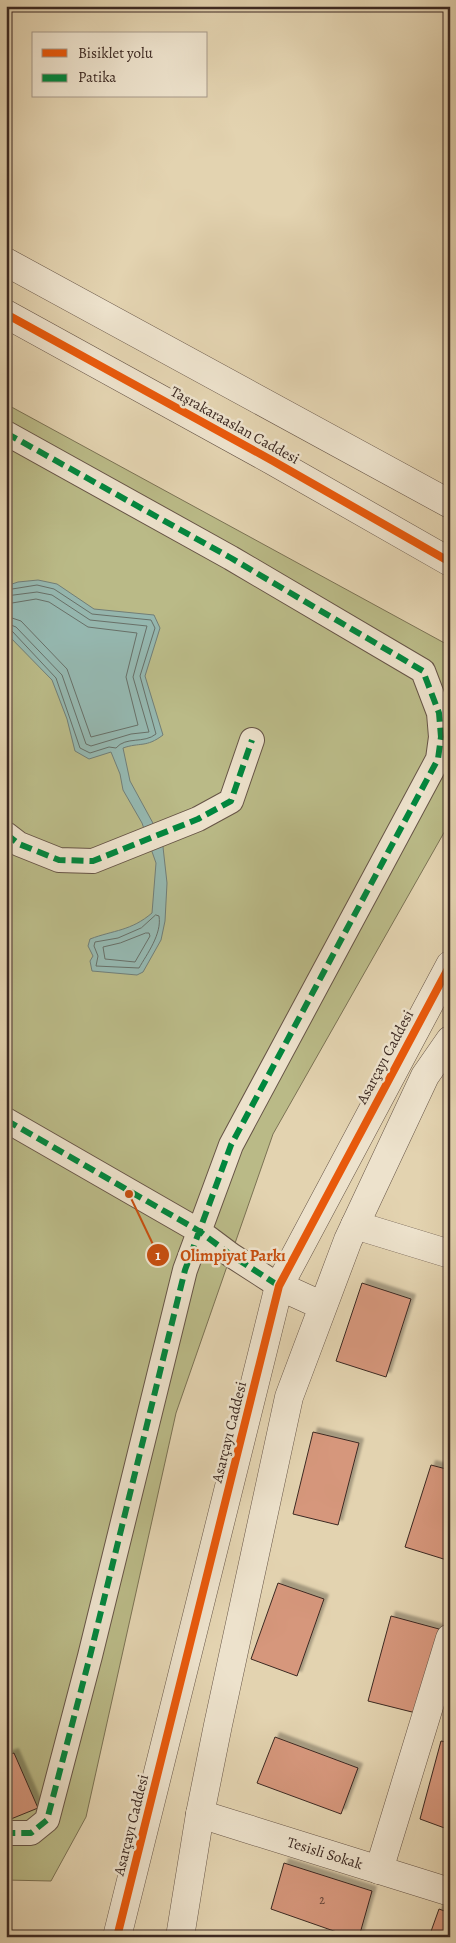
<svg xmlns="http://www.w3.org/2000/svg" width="456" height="1943" font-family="Alegreya,serif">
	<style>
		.green { fill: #baba87; stroke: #7b7254 }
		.water { fill: #95b7af; stroke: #717e77 }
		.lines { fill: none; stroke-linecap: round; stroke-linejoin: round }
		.shore { stroke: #687068; stroke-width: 1 }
		.building { fill: #d6977c; stroke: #3c2922; filter: url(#shadow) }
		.pedestrian-casing { stroke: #665446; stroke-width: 26 }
		.minor-casing { stroke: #665446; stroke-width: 29 }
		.tertiary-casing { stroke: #665446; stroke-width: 29 }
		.pedestrian { stroke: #ede2cc; stroke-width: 24 }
		.minor { stroke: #ede2cc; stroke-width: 28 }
		.tertiary { stroke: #ede2cc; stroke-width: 28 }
		.quiet { stroke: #00873e; stroke-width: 6; stroke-dasharray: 12 6; stroke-linecap: butt }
		.cycleway-casing { stroke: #ede2cc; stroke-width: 11 }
		.cycleway { stroke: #e8590c; stroke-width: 8 }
		.labels { text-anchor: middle; stroke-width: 5; stroke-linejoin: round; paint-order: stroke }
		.number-label { font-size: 12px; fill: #624438 }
		.street-label { font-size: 15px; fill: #3c2922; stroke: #ede2cc }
		.leader { fill: none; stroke: #c64f10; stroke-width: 2 }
		.callout-dot { fill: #c64f10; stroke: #ede2cc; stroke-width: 2 }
		.mark-label { font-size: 15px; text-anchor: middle; font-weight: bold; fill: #fff }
		.callout-label { font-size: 16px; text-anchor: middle; font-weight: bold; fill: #c64f10; stroke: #ede2cc; stroke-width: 5; stroke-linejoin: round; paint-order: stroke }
	</style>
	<defs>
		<filter id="shadow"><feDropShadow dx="4.5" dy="-4.5" stdDeviation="1" flood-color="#0004"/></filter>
	</defs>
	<rect width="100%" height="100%" fill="#e3d3b0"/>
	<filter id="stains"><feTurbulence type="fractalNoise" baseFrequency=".004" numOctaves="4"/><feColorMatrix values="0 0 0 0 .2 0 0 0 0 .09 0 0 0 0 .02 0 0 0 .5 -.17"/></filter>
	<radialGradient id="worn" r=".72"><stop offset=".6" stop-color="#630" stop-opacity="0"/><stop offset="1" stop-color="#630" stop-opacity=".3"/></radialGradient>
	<!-- green -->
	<path class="green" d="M6,404L450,646V822L273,1134L176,1413L86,1817L51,1881L6,1880Z"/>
	<!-- water -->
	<path class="water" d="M38,580L57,584L94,609L154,615L160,628L145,676L163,735C146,748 140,742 123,748L130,781L154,825L163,847L167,883L165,921L161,940L143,972L137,975L92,971L90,961L93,956L88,946L90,939C114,930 131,931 152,913L156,863L142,823L123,790L120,774L111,752L89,759L75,751L67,719L52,680L6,633V586L18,582Z"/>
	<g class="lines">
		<!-- shore -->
		<path class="shore" d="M6,590L37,585L54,589L92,614L151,620L155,628L140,676L156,734C144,744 126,736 116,748L109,747L90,753L80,748L56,678L12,631L6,630
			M6,596L37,592L52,595L90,620L147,626L133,677L149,732L131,734L91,746L86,744L62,675L16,627L6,623
			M6,604L36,599L49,602L88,627L137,633L126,677L138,725L91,737L67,669L21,621L6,616
			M156,915L159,916C162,934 147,954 139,968L96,966L98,956L94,946L95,942L118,938L141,928Z
			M146,933H149L150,936L135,962L105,959L103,947L120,943Z"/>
	</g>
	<!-- building -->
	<path class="building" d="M362,1283L411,1299L386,1377L336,1361Z
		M313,1432L359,1443L338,1525L293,1514Z
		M431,1465L450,1470V1561L405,1547Z
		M278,1583L324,1599L297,1676L251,1659Z
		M391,1616L439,1629L416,1713L368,1701Z
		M275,1737L358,1768L341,1814L257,1783Z
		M441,1741L450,1743V1830L420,1819Z
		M14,1753L38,1808L6,1821V1756Z
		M284,1863L372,1891L359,1937H351L271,1909Z
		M439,1909L450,1913V1937H429Z"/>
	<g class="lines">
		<defs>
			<path id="pedestrian" d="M6,433L231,558L423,671L439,713L441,737L438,759L231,1145L185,1270L90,1656L47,1820L31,1833H6
				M6,834L19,844L59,860L93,861L198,819L231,801L252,740
				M6,1120L199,1231L231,1255L279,1286"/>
			<g id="minor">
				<path d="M355,1225L450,1254"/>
				<path id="s1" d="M200,1814L450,1892"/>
				<path d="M379,1870L450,1638"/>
			</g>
			<path id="tertiary" d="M6,262L450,504
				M6,314L273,461L450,562
				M279,1286L323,1306
				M117,1937L279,1286L450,965
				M180,1937L200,1814L218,1725L289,1397L348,1240L425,1076L450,1040"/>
		</defs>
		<!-- pedestrian casing -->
		<use href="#pedestrian" class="pedestrian-casing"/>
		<!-- minor casing -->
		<use href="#minor" class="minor-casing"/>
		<!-- tertiary casing -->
		<use href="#tertiary" class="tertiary-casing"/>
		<!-- pedestrian -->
		<use href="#pedestrian" class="pedestrian"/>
		<!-- minor -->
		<use href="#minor" class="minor"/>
		<!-- tertiary -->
		<use href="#tertiary" class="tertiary"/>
		<!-- quiet -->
		<path class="quiet" d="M6,433L231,558L423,671L439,713L441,737L438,759L231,1145L185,1270L90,1656L47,1820L31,1833H6
			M6,834L19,844L59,860L93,861L198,819L231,801L252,740
			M6,1120L199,1231L231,1255L279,1286"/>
		<defs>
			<path id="cycleway" d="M6,314L273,461L450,562
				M117,1937L279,1286L450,965"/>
		</defs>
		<!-- cycleway casing -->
		<use href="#cycleway" class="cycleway-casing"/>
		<!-- cycleway -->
		<use href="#cycleway" class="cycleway"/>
	</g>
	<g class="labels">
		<!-- number labels -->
		<g class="number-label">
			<text x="322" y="1904">2</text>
		</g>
		<!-- street labels -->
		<g class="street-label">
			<text transform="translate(235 425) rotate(29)" y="5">Taşrakaraaslan Caddesi</text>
			<text transform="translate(385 1057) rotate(-62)" y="5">Asarçayı Caddesi</text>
			<text transform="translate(229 1432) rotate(-76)" y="5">Asarçayı Caddesi</text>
			<text transform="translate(131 1825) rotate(-76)" y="5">Asarçayı Caddesi</text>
			<text dy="5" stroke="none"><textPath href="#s1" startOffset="131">Tesisli Sokak</textPath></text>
		</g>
	</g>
	<!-- callouts -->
	<path class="leader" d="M129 1194L158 1255"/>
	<g class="callout-dot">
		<circle cx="129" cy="1194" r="5"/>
		<circle cx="158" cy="1255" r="12"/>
	</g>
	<g class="mark-label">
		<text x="158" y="1260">1</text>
	</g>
	<g class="callout-label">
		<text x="233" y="1261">Olimpiyat Parkı</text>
	</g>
	<!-- margin -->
	<rect width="456" height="1943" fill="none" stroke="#e3d3b0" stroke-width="25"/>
	<rect x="8" y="8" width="441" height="1928" fill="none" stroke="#3c2922" stroke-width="2.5"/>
	<rect x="12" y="12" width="431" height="1918" fill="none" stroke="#3c2922"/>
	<!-- legend -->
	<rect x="32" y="32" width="175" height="65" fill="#ede2cc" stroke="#a69888"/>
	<rect x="42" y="49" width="25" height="8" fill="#e8590c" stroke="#a69888"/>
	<text x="78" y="58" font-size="15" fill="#3c2922">Bisiklet yolu</text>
	<rect x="42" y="74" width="25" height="8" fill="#00873e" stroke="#a69888"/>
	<text x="78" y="82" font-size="15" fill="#3c2922">Patika</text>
	<rect width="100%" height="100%" filter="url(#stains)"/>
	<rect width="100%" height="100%" fill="url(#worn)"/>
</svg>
